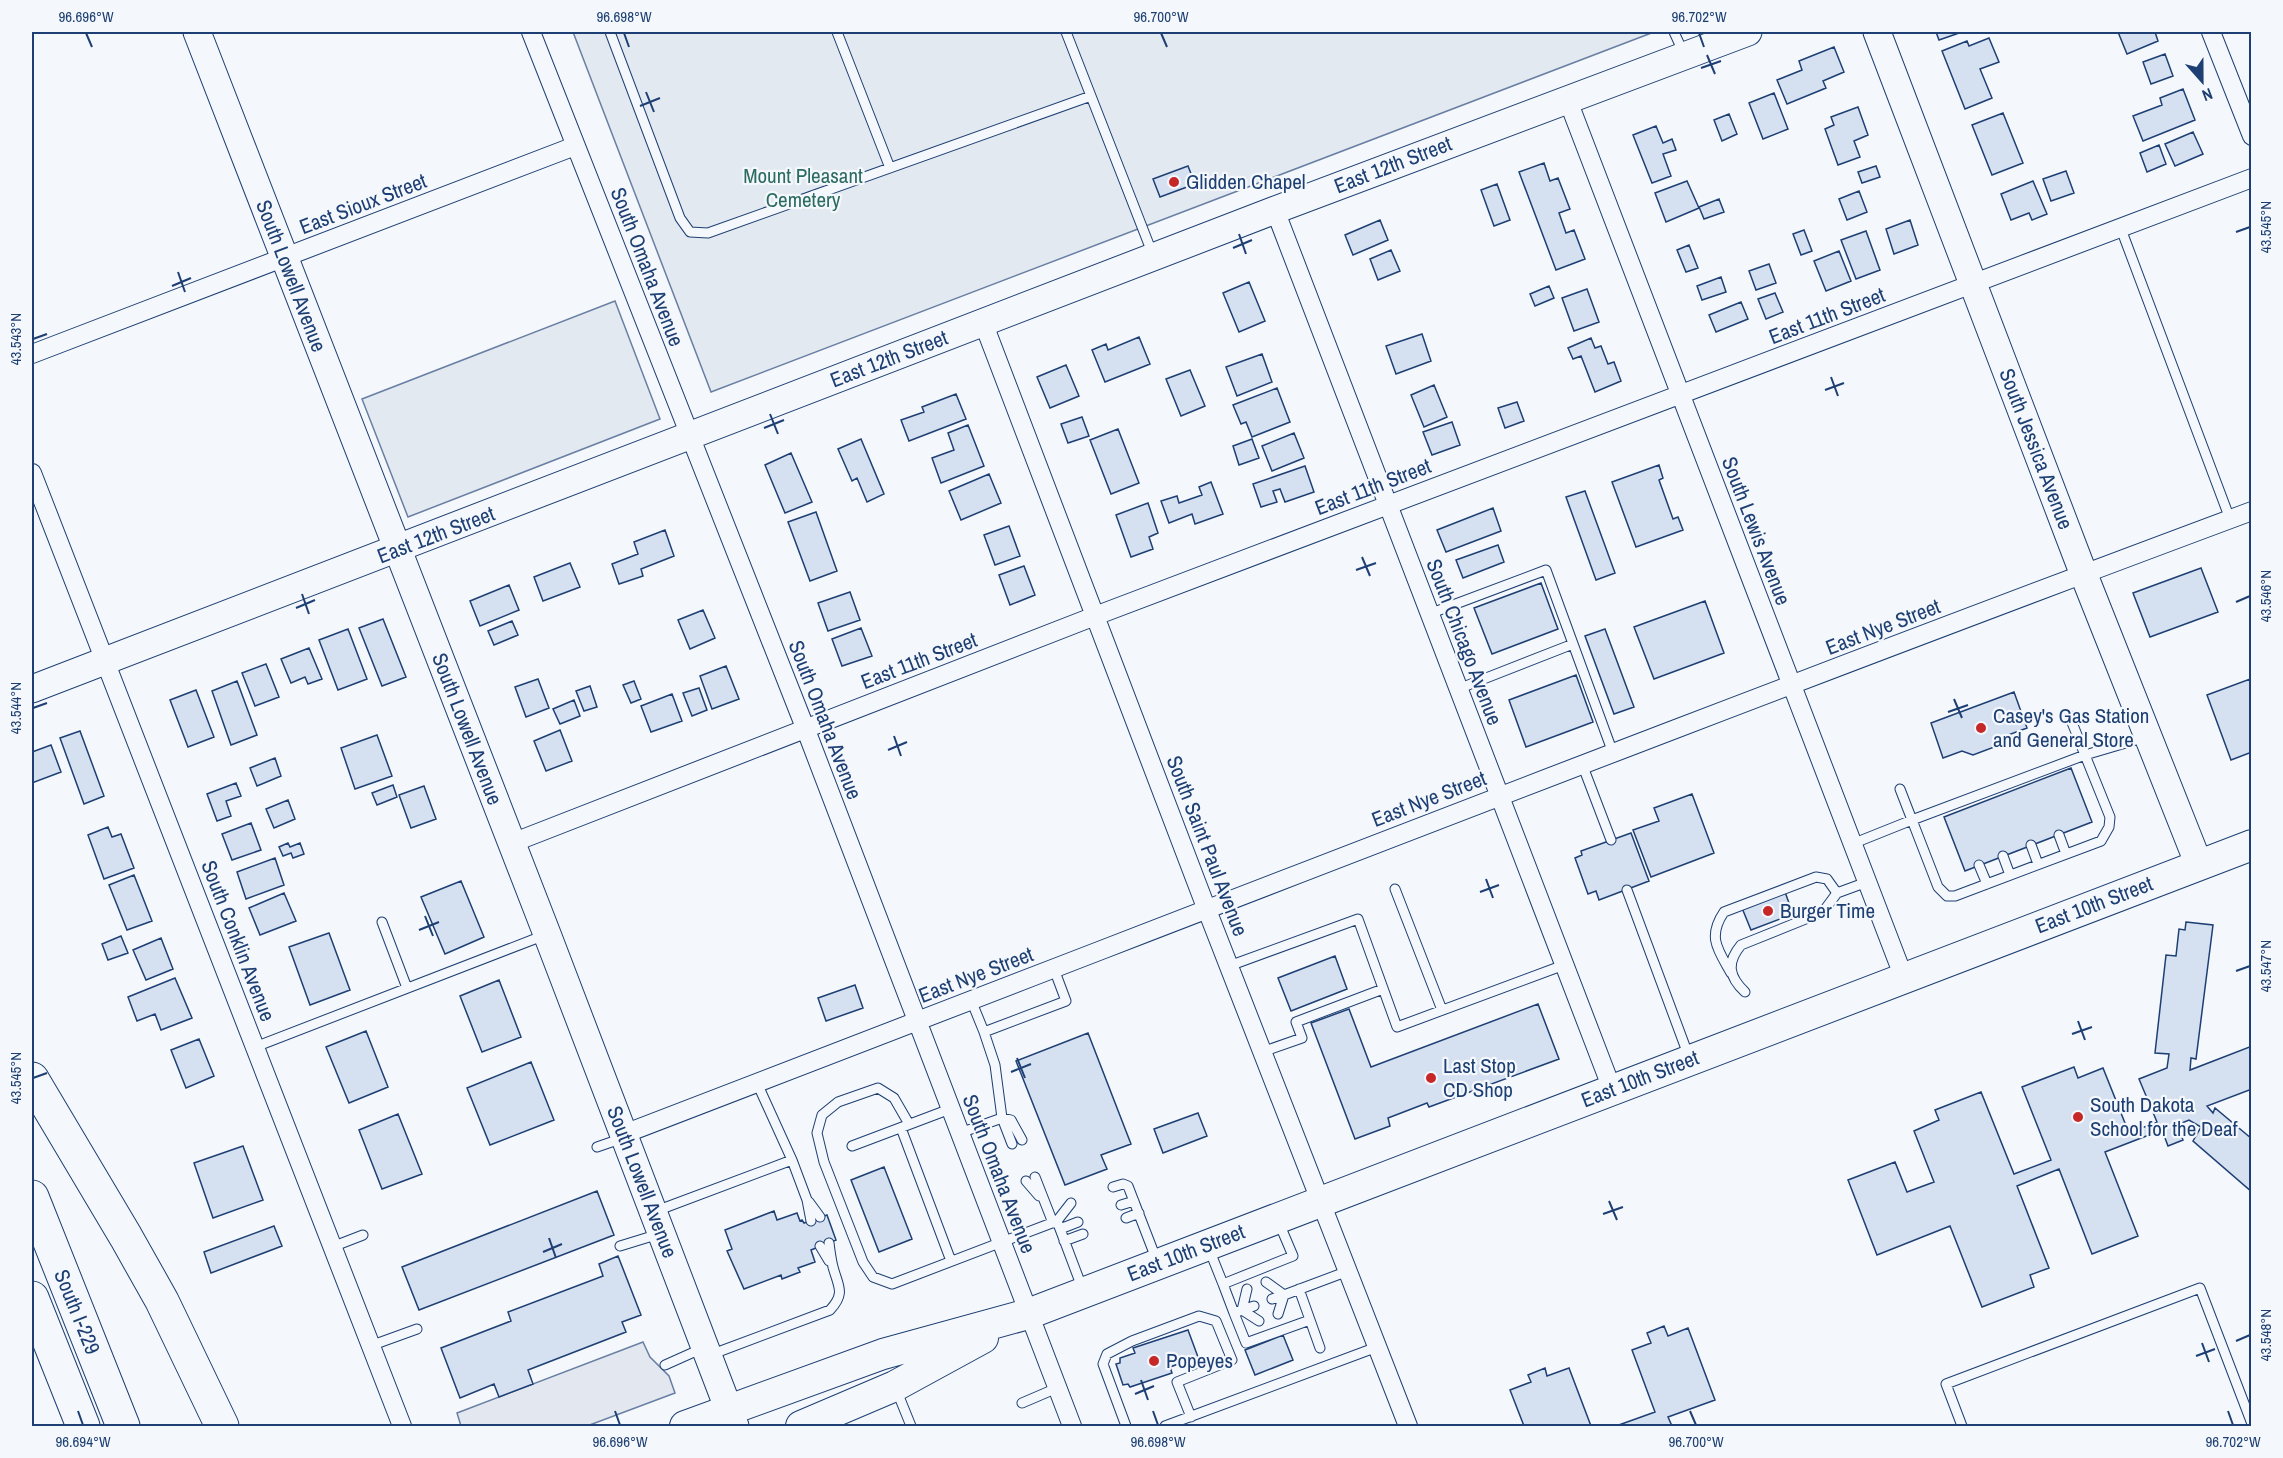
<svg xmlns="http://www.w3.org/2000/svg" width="2283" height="1458" font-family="'Archivo Narrow',sans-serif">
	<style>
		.green { fill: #e3e9f0; stroke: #687fa3; stroke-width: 1.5 }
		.parking { fill: #e3e8f0; stroke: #687fa3; stroke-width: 1.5 }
		.building { fill: #d5e0f0; stroke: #1d3f73; stroke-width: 1.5 }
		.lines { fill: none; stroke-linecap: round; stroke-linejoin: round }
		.lane-casing { stroke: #1d3f73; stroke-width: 11 }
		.street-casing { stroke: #1d3f73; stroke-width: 20 }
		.secondary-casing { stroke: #1d3f73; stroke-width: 29 }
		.primary-casing { stroke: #1d3f73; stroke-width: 32 }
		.highway-casing { stroke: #1d3f73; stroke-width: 35 }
		.lane { stroke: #f4f7fb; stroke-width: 9 }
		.street { stroke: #f4f7fb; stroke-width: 18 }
		.secondary { stroke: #f4f7fb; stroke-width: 27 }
		.primary { stroke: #f4f7fb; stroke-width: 30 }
		.highway { stroke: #f4f7fb; stroke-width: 33 }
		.ticks { fill: none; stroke: #1d3f73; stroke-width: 2 }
		.poi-dot { fill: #c62828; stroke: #f4f7fb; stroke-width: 2 }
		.labels { text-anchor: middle; stroke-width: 4.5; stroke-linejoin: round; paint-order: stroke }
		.street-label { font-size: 21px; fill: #1d3f73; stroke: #f4f7fb }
		.park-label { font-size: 21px; fill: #2c6c60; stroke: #f4f7fb }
		.poi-label { font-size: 21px; fill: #1d3f73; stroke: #f4f7fb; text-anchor: start }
		.neatline { fill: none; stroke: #1d3f73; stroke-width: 2 }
		.ticks-label { font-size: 15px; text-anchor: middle; fill: #1d3f73 }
	</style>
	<rect width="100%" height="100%" fill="#f4f7fb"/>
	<!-- green -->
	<path class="green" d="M573,32H1654L711,392Z
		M615,301L660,419L408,517L362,399Z"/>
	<!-- parking -->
	<path class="parking" d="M643,1342L650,1357L669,1376L675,1393L587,1426H461L457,1413Z"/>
	<!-- building -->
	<path class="building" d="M1936,32H1962L1939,40Z
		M2118,32H2155L2158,41L2127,54Z
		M1989,38L1999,62L1980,69L1992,98L1965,109L1942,51L1967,41L1969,46Z
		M1834,47L1844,72L1823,81L1826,88L1787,104L1777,80L1802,70L1799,61Z
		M2165,54L2173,76L2151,84L2143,62Z
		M2183,89L2195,120L2143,141L2133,116L2162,105L2160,98Z
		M1774,93L1788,129L1763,139L1749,103Z
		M1858,107L1868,135L1854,141L1860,157L1838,165L1825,129L1834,125L1831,117Z
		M2003,113L2023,163L1992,175L1972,125Z
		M1729,114L1737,134L1722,141L1714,120Z
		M1656,126L1663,143L1672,139L1676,150L1663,154L1671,176L1652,183L1633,135Z
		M2193,132L2203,154L2175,166L2165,144Z
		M2159,145L2166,164L2147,172L2140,153Z
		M1544,163L1550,181L1558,178L1570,209L1559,213L1566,233L1574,230L1585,259L1556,270L1519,172Z
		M1188,166L1195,184L1160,197L1153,179Z
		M1876,166L1880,177L1862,183L1858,172Z
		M2066,171L2074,193L2051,201L2043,179Z
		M1687,181L1699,208L1666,222L1655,193Z
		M2033,181L2047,214L2032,220L2029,213L2011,220L2001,194Z
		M1497,184L1510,220L1494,226L1481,190Z
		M1859,191L1867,212L1847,220L1839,199Z
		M1719,199L1724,212L1704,219L1699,207Z
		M1380,220L1388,240L1353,255L1345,235Z
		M1910,220L1918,245L1894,254L1886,229Z
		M1804,230L1812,251L1801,255L1793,234Z
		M1866,231L1880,270L1856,279L1841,240Z
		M1689,245L1698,268L1686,272L1677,250Z
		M1391,250L1400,271L1378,280L1370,259Z
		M1839,251L1851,281L1826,291L1814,261Z
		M1769,264L1776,283L1756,290L1749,271Z
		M1721,277L1726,292L1702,300L1697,286Z
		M1249,282L1265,321L1239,332L1223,293Z
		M1549,286L1554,298L1535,306L1530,294Z
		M1587,289L1599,322L1574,331L1562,298Z
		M1775,293L1783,312L1766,319L1758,299Z
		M1741,302L1748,319L1716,332L1709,315Z
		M1422,334L1431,361L1396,374L1386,346Z
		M1139,337L1150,364L1105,382L1092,350L1106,344L1108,350Z
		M1591,338L1595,348L1601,346L1608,364L1614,362L1621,381L1595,392L1581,356L1573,359L1568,348Z
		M1262,354L1272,382L1237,396L1226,367Z
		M1066,365L1079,396L1050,408L1037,377Z
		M1190,370L1205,406L1181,416L1166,379Z
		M1434,385L1447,417L1424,427L1411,395Z
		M1277,388L1290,422L1252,437L1246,422L1241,424L1233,405Z
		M956,394L966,419L909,441L901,420L924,412L922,407Z
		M1517,402L1524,421L1505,428L1498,408Z
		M1082,417L1089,436L1068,443L1061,424Z
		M1452,422L1460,445L1432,455L1423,432Z
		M968,425L984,466L941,483L932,458L954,450L948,433Z
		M1118,429L1139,483L1111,494L1090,440Z
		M1294,433L1304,458L1272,471L1262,446Z
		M861,439L884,494L867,502L857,478L852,481L838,449Z
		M1252,439L1259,458L1239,465L1233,446Z
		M791,453L812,502L785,513L765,465Z
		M1659,465L1663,478L1659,480L1673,519L1678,517L1683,530L1636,547L1612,482Z
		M1305,466L1314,492L1285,502L1280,489L1273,491L1277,502L1261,507L1253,484Z
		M989,474L1001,503L961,520L949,491Z
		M1211,482L1223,514L1195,524L1192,514L1169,523L1161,501L1177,496L1179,503L1202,495L1199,487Z
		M1585,491L1615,573L1596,580L1566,497Z
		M1148,503L1158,533L1149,537L1153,549L1131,557L1116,515Z
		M1493,508L1501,531L1446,552L1437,530Z
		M816,512L837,571L810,581L788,522Z
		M1009,526L1020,556L995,565L984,535Z
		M665,530L674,556L641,569L643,576L619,584L612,564L638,554L634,542Z
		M1498,545L1504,562L1463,578L1456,560Z
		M570,563L580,587L543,601L534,577Z
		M1024,566L1035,595L1010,605L999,575Z
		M2201,568L2218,612L2150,637L2133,593Z
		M1541,583L1558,629L1492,654L1474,608Z
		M509,585L519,610L480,626L470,601Z
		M850,592L860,620L828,631L818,603Z
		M1705,601L1724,653L1654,679L1634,627Z
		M703,610L715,638L690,649L678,620Z
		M383,619L406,677L382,686L359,628Z
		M512,621L518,635L494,645L488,631Z
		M861,628L872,656L842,666L832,639Z
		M348,629L367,679L338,690L319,640Z
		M1605,629L1634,707L1614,714L1585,636Z
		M309,648L322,679L308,684L305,677L291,683L281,659Z
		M266,664L279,697L255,706L242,673Z
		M726,666L739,699L712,709L700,676Z
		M1576,675L1593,722L1526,747L1509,700Z
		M538,679L549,708L526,717L515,687Z
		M2250,679L2252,752L2231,760L2207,695Z
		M237,681L257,735L231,745L212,691Z
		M634,681L641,699L631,703L623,685Z
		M590,686L597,707L584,711L576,691Z
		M699,688L707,710L692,716L683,693Z
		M196,690L214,737L188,747L170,700Z
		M2014,692L2027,728L2008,735L2005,743L1973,755L1962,751L1943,758L1931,723Z
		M672,694L682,721L651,732L641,706Z
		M574,700L580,716L560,724L553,709Z
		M560,730L572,761L546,771L534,741Z
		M80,731L104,796L84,804L60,738Z
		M377,735L392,776L355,789L341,748Z
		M51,745L61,772L32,783V752Z
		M275,758L281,776L257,786L250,768Z
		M2071,768L2092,822L1965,871L1944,817Z
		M236,783L241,796L226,801L231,816L217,821L207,794Z
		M393,785L397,797L377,805L372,793Z
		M424,786L436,819L411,828L399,795Z
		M1692,794L1714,853L1651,877L1633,830L1659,821L1654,808Z
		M288,800L295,819L274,828L266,809Z
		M251,823L261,850L232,860L222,834Z
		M108,827L112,837L121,834L134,868L104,879L88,835Z
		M1631,833L1649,881L1599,900L1596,891L1588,894L1575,858L1582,855L1581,851Z
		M288,843L290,847L300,843L304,854L293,858L291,853L283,856L279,847Z
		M275,858L284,885L246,899L237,872Z
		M134,875L152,921L127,930L109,885Z
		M461,881L484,937L445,954L421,897Z
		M1785,892L1793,914L1751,930L1742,908Z
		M284,893L296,921L260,935L249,908Z
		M2186,922L2213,925L2196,1059L2191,1058L2190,1070L2252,1046V1089L2207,1106L2213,1113L2215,1108L2252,1139V1192L2193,1141L2201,1127L2189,1120L2177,1125L2183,1140L2168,1146L2162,1130L2105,1152L2138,1236L2092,1254L2059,1169L2017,1186L2049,1268L2030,1275L2034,1287L1982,1307L1950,1226L1877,1255L1848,1180L1895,1162L1907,1192L1934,1182L1914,1131L1939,1120L1935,1110L1981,1092L2014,1174L2051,1160L2022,1087L2074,1067L2078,1078L2103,1068L2129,1133L2157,1122L2139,1079L2167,1068L2169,1054L2155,1053L2166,955L2176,956L2179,929L2185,930Z
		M329,933L350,990L310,1005L289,947Z
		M121,936L128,953L108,960L102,944Z
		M161,938L173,969L146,980L133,950Z
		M1335,956L1347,989L1291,1011L1278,978Z
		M175,978L192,1018L161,1030L155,1014L137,1021L128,997Z
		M499,980L521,1037L482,1052L460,996Z
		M855,985L863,1008L826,1021L818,998Z
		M1538,1004L1559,1059L1429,1107L1427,1103L1388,1118L1390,1126L1355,1139L1311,1023L1349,1009L1371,1067Z
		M366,1031L388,1087L349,1103L326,1047Z
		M1088,1033L1131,1144L1101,1155L1107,1169L1065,1185L1016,1061Z
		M199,1039L214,1076L186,1088L171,1050Z
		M531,1062L554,1120L490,1145L467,1088Z
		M1198,1113L1207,1136L1163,1153L1154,1129Z
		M398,1114L422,1174L382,1189L359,1130Z
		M243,1146L263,1200L213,1218L194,1163Z
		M884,1167L912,1239L879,1252L851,1180Z
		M597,1191L614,1235L419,1310L402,1267Z
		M774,1211L777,1220L797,1213L800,1221L802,1220L804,1223L827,1215L836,1240L811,1250L815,1262L798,1268L800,1272L782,1279L781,1275L744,1289L727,1251L732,1249L725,1230Z
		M274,1226L282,1246L211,1273L204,1252Z
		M618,1256L641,1315L622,1322L626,1332L528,1370L533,1384L499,1397L494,1384L460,1398L441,1348L511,1321L508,1312L603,1276L599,1264Z
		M1664,1326L1668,1336L1688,1328L1715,1400L1668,1417L1672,1426H1616L1655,1412L1632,1350L1651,1343L1647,1333Z
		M1188,1330L1198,1357L1170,1367L1172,1373L1130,1387L1128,1384L1123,1385L1116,1364L1120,1363V1358L1135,1353L1133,1348Z
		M1283,1335L1293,1360L1255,1375L1245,1350Z
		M1545,1368L1547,1376L1569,1368L1591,1426H1524L1510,1390L1531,1382L1528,1375Z"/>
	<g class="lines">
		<defs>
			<path id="lane" d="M610,32L680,218L690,232L708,233L1091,96
				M837,32L890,168
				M1066,32L1153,255
				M1674,32L1684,54
				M2121,229L2230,519
				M1429,614L1546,570L1613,753
				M1458,689L1573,644
				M1582,764L1611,840
				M1900,789L1912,820L2085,755L2069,715
				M2059,835L2066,854
				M1852,844L1912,820L1938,887L1947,896H1955L2101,841L2109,827L2110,817L2085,755L2146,737
				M2031,845L2038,864
				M2003,856L2010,875
				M1979,865L1987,884
				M1395,889L1442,1010
				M1627,890L1689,1057
				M382,922L407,988
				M1229,966L1358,919L1397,1027L1564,965
				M1731,973C1718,950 1707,937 1724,912L1816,877L1827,879L1837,893
				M1745,992C1729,977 1726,963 1741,945L1823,912L1837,893L1867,882
				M971,1000L984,1032L1066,1001L1054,969
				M984,1032L995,1065L1002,1118L1012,1144
				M255,1047L545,935
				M1262,1052L1302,1038L1296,1022L1383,989
				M757,1083L792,1160
				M909,1124L894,1098L878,1088L838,1102L822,1115L817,1133L824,1162L863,1262L873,1277L892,1284L1057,1221L1083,1290
				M901,1128L951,1261
				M960,1133L1002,1118L1011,1120L1022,1140
				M852,1146L950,1109
				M597,1147L623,1138
				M1035,1177L1053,1223
				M1026,1181L1039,1196
				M1113,1187L1123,1184L1128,1186L1157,1261
				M809,1202L820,1217
				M1121,1205L1134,1201
				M656,1211L792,1160L807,1200L811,1221
				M1126,1218L1139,1213
				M1057,1221L1071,1203
				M1060,1229L1078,1222
				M1064,1241L1083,1234
				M620,1246L659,1234
				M820,1246L829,1261
				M332,1247L363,1235
				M1209,1249L1223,1284L1293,1256L1279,1223
				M1266,1282L1284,1295L1272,1299
				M1223,1284L1234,1313L1242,1310L1247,1289
				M1299,1289L1320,1348
				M1254,1306L1242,1310L1259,1321
				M1234,1313L1246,1343L1310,1320
				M1278,1314L1284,1295L1348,1271
				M370,1346L417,1329
				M710,1355L830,1310C846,1293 838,1286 833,1267C831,1259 830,1251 829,1243
				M665,1365L703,1348
				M896,1389L911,1426
				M1022,1403L1057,1388
				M1126,1426L1103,1364L1107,1354L1132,1341L1199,1316L1216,1321L1232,1360L1177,1382L1191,1417
				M1165,1426L1377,1347
				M1962,1426L1946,1384L2200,1288L2252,1424"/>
			<path id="street" d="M531,32L806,730L1072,1426
				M2211,32L2252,136
				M1567,98L1904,978
				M1275,210L1612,1089
				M983,322L1207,910L1408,1426
				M32,354L575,146
				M32,473L402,1426
				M512,843L1095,616L2252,178
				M624,1134C1166,926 1707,714 2252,511"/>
			<path id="secondary" d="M197,32L547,934L735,1426
				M1877,32L2084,575L2199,865
				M32,689L1275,210L1748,32"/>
			<path id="primary" d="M685,1426L883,1354L1028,1314L2252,845
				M801,1426L895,1386L983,1338"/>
			<path id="highway" d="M32,1079L126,1237L162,1301L222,1426
				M32,1197L123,1426
				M32,1298L83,1426"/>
		</defs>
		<!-- lane casing -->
		<use href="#lane" class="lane-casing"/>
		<!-- street casing -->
		<use href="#street" class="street-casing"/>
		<!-- secondary casing -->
		<use href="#secondary" class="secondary-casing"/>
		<!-- primary casing -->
		<use href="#primary" class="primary-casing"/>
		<!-- highway casing -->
		<use href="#highway" class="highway-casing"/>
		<!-- lane -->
		<use href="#lane" class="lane"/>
		<!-- street -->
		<use href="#street" class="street"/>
		<!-- secondary -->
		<use href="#secondary" class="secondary"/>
		<!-- primary -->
		<use href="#primary" class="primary"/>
		<!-- highway -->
		<use href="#highway" class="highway"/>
	</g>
	<!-- ticks -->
	<path class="ticks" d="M86,33L92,47M624,33L629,47M1161,33L1167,47M1699,33L1704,47M1707,55L1715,74M1701,68L1721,61M646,92L654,112M640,106L660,98M2236,232L2250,227M1239,234L1246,254M1233,248L1252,240M178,272L185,292M172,286L191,278M33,339L47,334M1831,377L1838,396M1825,390L1844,383M770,414L778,434M764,428L784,420M1362,557L1370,576M1356,570L1376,563M302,594L309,614M2236,602L2250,596M296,608L315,600M1954,699L1962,718M33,708L47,703M1948,712L1968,705M894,736L901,756M888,750L907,742M1486,879L1493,898M1480,892L1499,885M425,916L433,936M419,930L439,922M2236,971L2250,966M2078,1021L2085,1040M2072,1034L2092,1027M1017,1058L1025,1078M1011,1072L1031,1064M33,1078L47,1073M1609,1201L1617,1220M1603,1214L1623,1207M549,1238L556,1258M543,1252L562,1244M2236,1341L2250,1335M2202,1343L2209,1362M2196,1356L2215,1349M1141,1380L1148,1400M1135,1394L1154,1386M78,1411L83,1425M615,1411L620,1425M1153,1411L1158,1425M1690,1411L1696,1425M2228,1411L2233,1425"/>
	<!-- markers -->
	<g class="poi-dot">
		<circle cx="1174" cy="182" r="6"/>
		<circle cx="1981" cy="728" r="6"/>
		<circle cx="1768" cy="911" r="6"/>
		<circle cx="1431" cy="1078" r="6"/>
		<circle cx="2078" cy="1117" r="6"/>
		<circle cx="1154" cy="1361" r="6"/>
	</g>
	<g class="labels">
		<!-- street labels -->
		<g class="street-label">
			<text transform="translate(1393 165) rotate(-21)" y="7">East 12th Street</text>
			<text transform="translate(363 204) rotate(-21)" y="7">East Sioux Street</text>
			<text transform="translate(647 267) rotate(69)" y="7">South Omaha Avenue</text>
			<text transform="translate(291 276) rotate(69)" y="7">South Lowell Avenue</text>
			<text transform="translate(1827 316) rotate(-21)" y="7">East 11th Street</text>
			<text transform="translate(889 359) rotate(-21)" y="7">East 12th Street</text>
			<text transform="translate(2036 449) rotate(69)" y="7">South Jessica Avenue</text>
			<text transform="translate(1373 487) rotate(-21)" y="7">East 11th Street</text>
			<text transform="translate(1756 531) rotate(69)" y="7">South Lewis Avenue</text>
			<text transform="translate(436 535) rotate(-21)" y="7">East 12th Street</text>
			<text transform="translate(1883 627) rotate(-21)" y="7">East Nye Street</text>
			<text transform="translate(1464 642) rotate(69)" y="7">South Chicago Avenue</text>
			<text transform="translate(919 661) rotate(-21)" y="7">East 11th Street</text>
			<text transform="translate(825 720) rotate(69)" y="7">South Omaha Avenue</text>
			<text transform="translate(467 729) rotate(69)" y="7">South Lowell Avenue</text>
			<text transform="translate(1429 799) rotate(-21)" y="7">East Nye Street</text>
			<text transform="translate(1207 846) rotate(69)" y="7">South Saint Paul Avenue</text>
			<text transform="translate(2094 905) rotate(-21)" y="7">East 10th Street</text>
			<text transform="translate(238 941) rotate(69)" y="7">South Conklin Avenue</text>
			<text transform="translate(976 975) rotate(-21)" y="7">East Nye Street</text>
			<text transform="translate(1640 1079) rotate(-21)" y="7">East 10th Street</text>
			<text transform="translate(999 1174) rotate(69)" y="7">South Omaha Avenue</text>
			<text transform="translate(642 1182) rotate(69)" y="7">South Lowell Avenue</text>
			<text transform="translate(1186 1253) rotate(-21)" y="7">East 10th Street</text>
			<text transform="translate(77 1312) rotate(68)" y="7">South I-229</text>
		</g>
		<!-- park labels -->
		<g class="park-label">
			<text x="803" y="183">Mount Pleasant<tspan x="803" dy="24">Cemetery</tspan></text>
		</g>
		<!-- poi labels -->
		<g class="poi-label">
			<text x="1186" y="189">Glidden Chapel</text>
			<text x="1993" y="723">Casey's Gas Station<tspan x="1993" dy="24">and General Store</tspan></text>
			<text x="1780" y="918">Burger Time</text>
			<text x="1443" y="1073">Last Stop<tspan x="1443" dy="24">CD Shop</tspan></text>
			<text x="2090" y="1112">South Dakota<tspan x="2090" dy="24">School for the Deaf</tspan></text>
			<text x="1166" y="1368">Popeyes</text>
		</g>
	</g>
	<!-- border -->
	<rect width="2283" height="1458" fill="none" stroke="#f4f7fb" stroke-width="66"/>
	<!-- north arrow -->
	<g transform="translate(2202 81) rotate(159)" stroke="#f4f7fb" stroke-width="4.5" paint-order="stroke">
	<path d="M0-4.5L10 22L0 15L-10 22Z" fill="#1d3f73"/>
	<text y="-9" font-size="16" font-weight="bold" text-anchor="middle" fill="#1d3f73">N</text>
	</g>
	<rect x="33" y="33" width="2217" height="1392" class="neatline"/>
	<g class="ticks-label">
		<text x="86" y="22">96.696°W</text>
		<text x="624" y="22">96.698°W</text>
		<text x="1161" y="22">96.700°W</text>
		<text x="1699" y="22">96.702°W</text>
		<text transform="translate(2266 227) rotate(-90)" y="5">43.545°N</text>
		<text transform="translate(16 339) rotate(-90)" y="5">43.543°N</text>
		<text transform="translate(2266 596) rotate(-90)" y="5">43.546°N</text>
		<text transform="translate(16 708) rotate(-90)" y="5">43.544°N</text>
		<text transform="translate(2266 966) rotate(-90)" y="5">43.547°N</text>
		<text transform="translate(16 1078) rotate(-90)" y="5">43.545°N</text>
		<text transform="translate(2266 1335) rotate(-90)" y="5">43.548°N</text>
		<text x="83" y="1447">96.694°W</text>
		<text x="620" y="1447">96.696°W</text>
		<text x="1158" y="1447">96.698°W</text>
		<text x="1696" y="1447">96.700°W</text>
		<text x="2233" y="1447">96.702°W</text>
	</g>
</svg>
